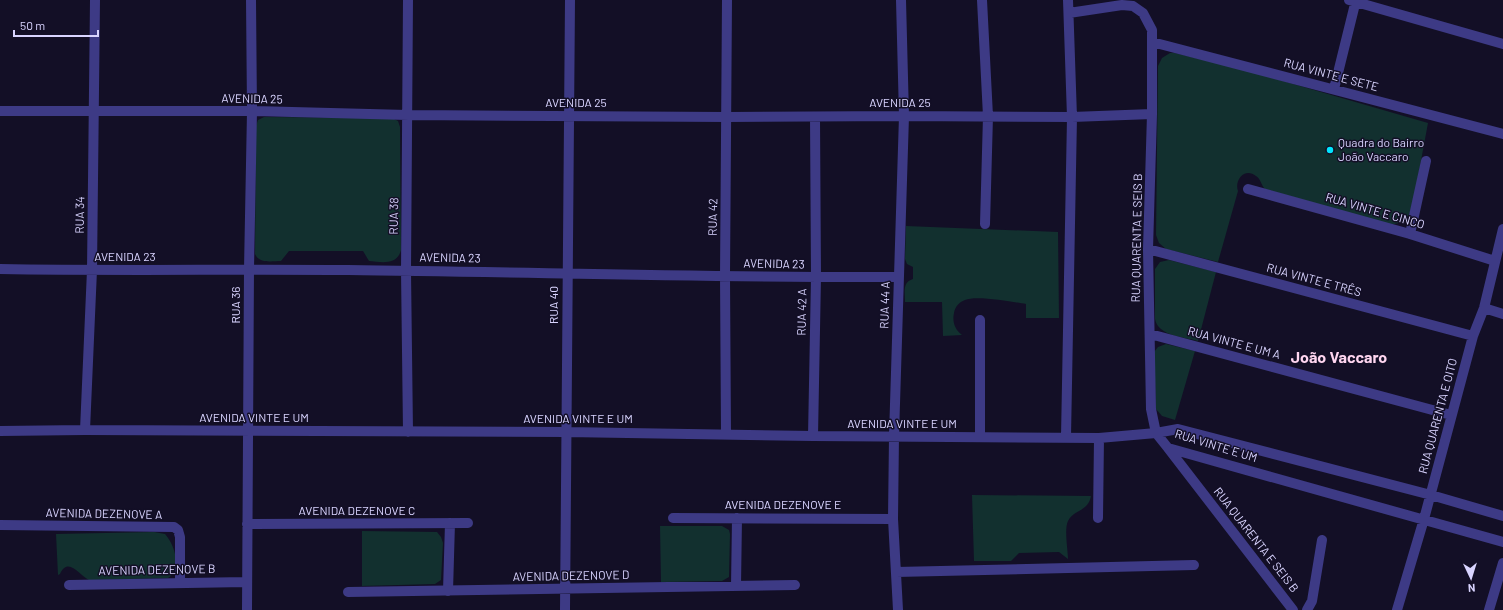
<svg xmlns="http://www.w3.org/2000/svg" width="1503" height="610" font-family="Barlow,sans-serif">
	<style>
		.green { fill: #12302f }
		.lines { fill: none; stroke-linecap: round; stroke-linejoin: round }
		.minor { stroke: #3d3a85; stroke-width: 10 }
		.poi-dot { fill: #00e5ff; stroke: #130f26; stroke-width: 1.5 }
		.labels { text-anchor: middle; stroke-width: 3; stroke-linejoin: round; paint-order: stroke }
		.street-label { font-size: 12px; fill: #d9d4ff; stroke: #130f26 }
		.poi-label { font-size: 12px; fill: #d9d4ff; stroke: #130f26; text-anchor: start }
		.district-label { font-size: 16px; font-weight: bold; fill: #ffd6f0; stroke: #130f26 }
	</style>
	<rect width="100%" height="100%" fill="#130f26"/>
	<!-- green -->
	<path class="green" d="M1170,53H1175L1245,70L1428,123L1412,209C1407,220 1400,225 1388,224L1265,189C1261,185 1261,179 1256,176C1245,167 1234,180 1238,191L1218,262L1166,249L1159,243L1156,235L1158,66L1162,58Z
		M264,117L392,118L398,121L400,127L401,250C397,266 381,262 369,261L363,251H289L281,261C272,261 259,264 255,254L256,126L258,120Z
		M906,226L1058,232L1059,318H1026V304C1014,302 976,295 965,300C959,302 955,307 954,313C952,322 955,330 962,335L943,336L942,302H905C905,293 902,282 913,279V267L907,264L905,259Z
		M1169,260L1216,272L1198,341C1184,337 1158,336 1155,319V269L1160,262Z
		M1166,344L1195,351L1175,420L1162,416L1156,409L1154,352L1158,347Z
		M972,495L1091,496C1088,512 1074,509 1068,521C1064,529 1068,550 1068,559L1059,552L1019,553L1011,561H974Z
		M660,526H722L729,530L730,534L729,577L722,581L661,582Z
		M362,531L437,532L441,537L443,543L441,580L435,584L362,586Z
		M154,532L165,534C175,545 182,569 168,578L89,580C80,576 68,556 60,574L58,575L56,534Z"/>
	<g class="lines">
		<!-- minor -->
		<path class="minor" d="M408,0L406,271L408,432
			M982,0L988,116L985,224
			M1349,0L1503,44
			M1069,13L1122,5L1133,6L1143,13L1152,30V114L1148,249L1151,409L1156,433L1168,448L1503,542
			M1152,42L1503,134
			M1334,89L1356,0
			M0,111H252L408,115L727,117L904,116L1072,117L1152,114
			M1248,189L1410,234L1495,261
			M1410,234L1426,161
			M1148,249L1473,336
			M0,269C116,271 232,269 348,270C532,272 715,278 899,277
			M1484,308L1503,314
			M1150,334L1451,415
			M85,430L92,270L95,0
			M0,431L85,430L567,432L813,436L1099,438L1156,433L1178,429L1431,495L1503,516
			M726,434L725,276L727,0
			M813,436L816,277L815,117
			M980,437V320
			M1066,437L1072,117L1068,0
			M1168,448L1293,610
			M673,518L893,519
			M1098,518L1099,438
			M247,524L468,523
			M0,525L174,527L178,530L180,537V583
			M896,572L1194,565
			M69,585L246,582
			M736,586L737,518
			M448,591L450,523
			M348,592L795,585
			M247,610L249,269L252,111L251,0
			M565,610L570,0
			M898,610L893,519L894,436L904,116L901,0
			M1307,610L1312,601L1322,540
			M1397,610L1424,519L1473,336L1484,308L1503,229
			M1489,610L1503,563"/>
	</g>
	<!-- markers -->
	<circle class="poi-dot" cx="1330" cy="150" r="4"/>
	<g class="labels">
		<!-- street labels -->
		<g class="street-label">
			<text transform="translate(1331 75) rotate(15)" y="4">RUA VINTE E SETE</text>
			<text transform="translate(252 99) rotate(1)" y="4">AVENIDA 25</text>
			<text x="576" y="107">AVENIDA 25</text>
			<text x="900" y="107">AVENIDA 25</text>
			<text transform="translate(1375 211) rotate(16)" y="4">RUA VINTE E CINCO</text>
			<text transform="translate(80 215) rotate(-89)" y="4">RUA 34</text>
			<text transform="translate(394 216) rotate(-89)" y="4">RUA 38</text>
			<text transform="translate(713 217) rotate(-89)" y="4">RUA 42</text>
			<text transform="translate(1137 238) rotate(-89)" y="4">RUA QUARENTA E SEIS B</text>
			<text x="125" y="261">AVENIDA 23</text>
			<text transform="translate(450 258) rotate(1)" y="4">AVENIDA 23</text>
			<text transform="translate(774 264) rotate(1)" y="4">AVENIDA 23</text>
			<text transform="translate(1314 280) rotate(15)" y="4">RUA VINTE E TRÊS</text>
			<text transform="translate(236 305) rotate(-90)" y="4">RUA 36</text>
			<text transform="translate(554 305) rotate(-90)" y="4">RUA 40</text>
			<text transform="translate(885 305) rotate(-88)" y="4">RUA 44 A</text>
			<text transform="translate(802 312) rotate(-89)" y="4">RUA 42 A</text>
			<text transform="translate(1234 343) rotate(15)" y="4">RUA VINTE E UM A</text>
			<text transform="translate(1438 416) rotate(-75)" y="4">RUA QUARENTA E OITO</text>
			<text x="254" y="422">AVENIDA VINTE E UM</text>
			<text x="578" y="423">AVENIDA VINTE E UM</text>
			<text x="902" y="428">AVENIDA VINTE E UM</text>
			<text transform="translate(1216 446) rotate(17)" y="4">RUA VINTE E UM</text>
			<text x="783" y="509">AVENIDA DEZENOVE E</text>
			<text x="357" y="515">AVENIDA DEZENOVE C</text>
			<text transform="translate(104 514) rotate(1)" y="4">AVENIDA DEZENOVE A</text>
			<text transform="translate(1256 540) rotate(52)" y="4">RUA QUARENTA E SEIS B</text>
			<text transform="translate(157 570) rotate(-1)" y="4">AVENIDA DEZENOVE B</text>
			<text transform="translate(571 576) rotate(-1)" y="4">AVENIDA DEZENOVE D</text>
		</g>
		<!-- poi labels -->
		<g class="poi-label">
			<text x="1338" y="147">Quadra do Bairro<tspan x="1338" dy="14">João Vaccaro</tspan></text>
		</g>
		<!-- district labels -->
		<g class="district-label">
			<text x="1339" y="363">João Vaccaro</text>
		</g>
	</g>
	<!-- north arrow -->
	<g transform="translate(1471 578) rotate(176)" stroke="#130f26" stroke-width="3" paint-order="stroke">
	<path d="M0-3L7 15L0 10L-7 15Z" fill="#d9d4ff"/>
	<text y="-6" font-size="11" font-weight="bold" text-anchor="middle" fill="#d9d4ff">N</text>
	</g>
	<!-- scale -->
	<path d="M14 30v6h84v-6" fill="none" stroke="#d9d4ff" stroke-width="2"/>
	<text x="20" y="30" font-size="12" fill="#d9d4ff" stroke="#130f26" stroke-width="3" paint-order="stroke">50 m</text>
</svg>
